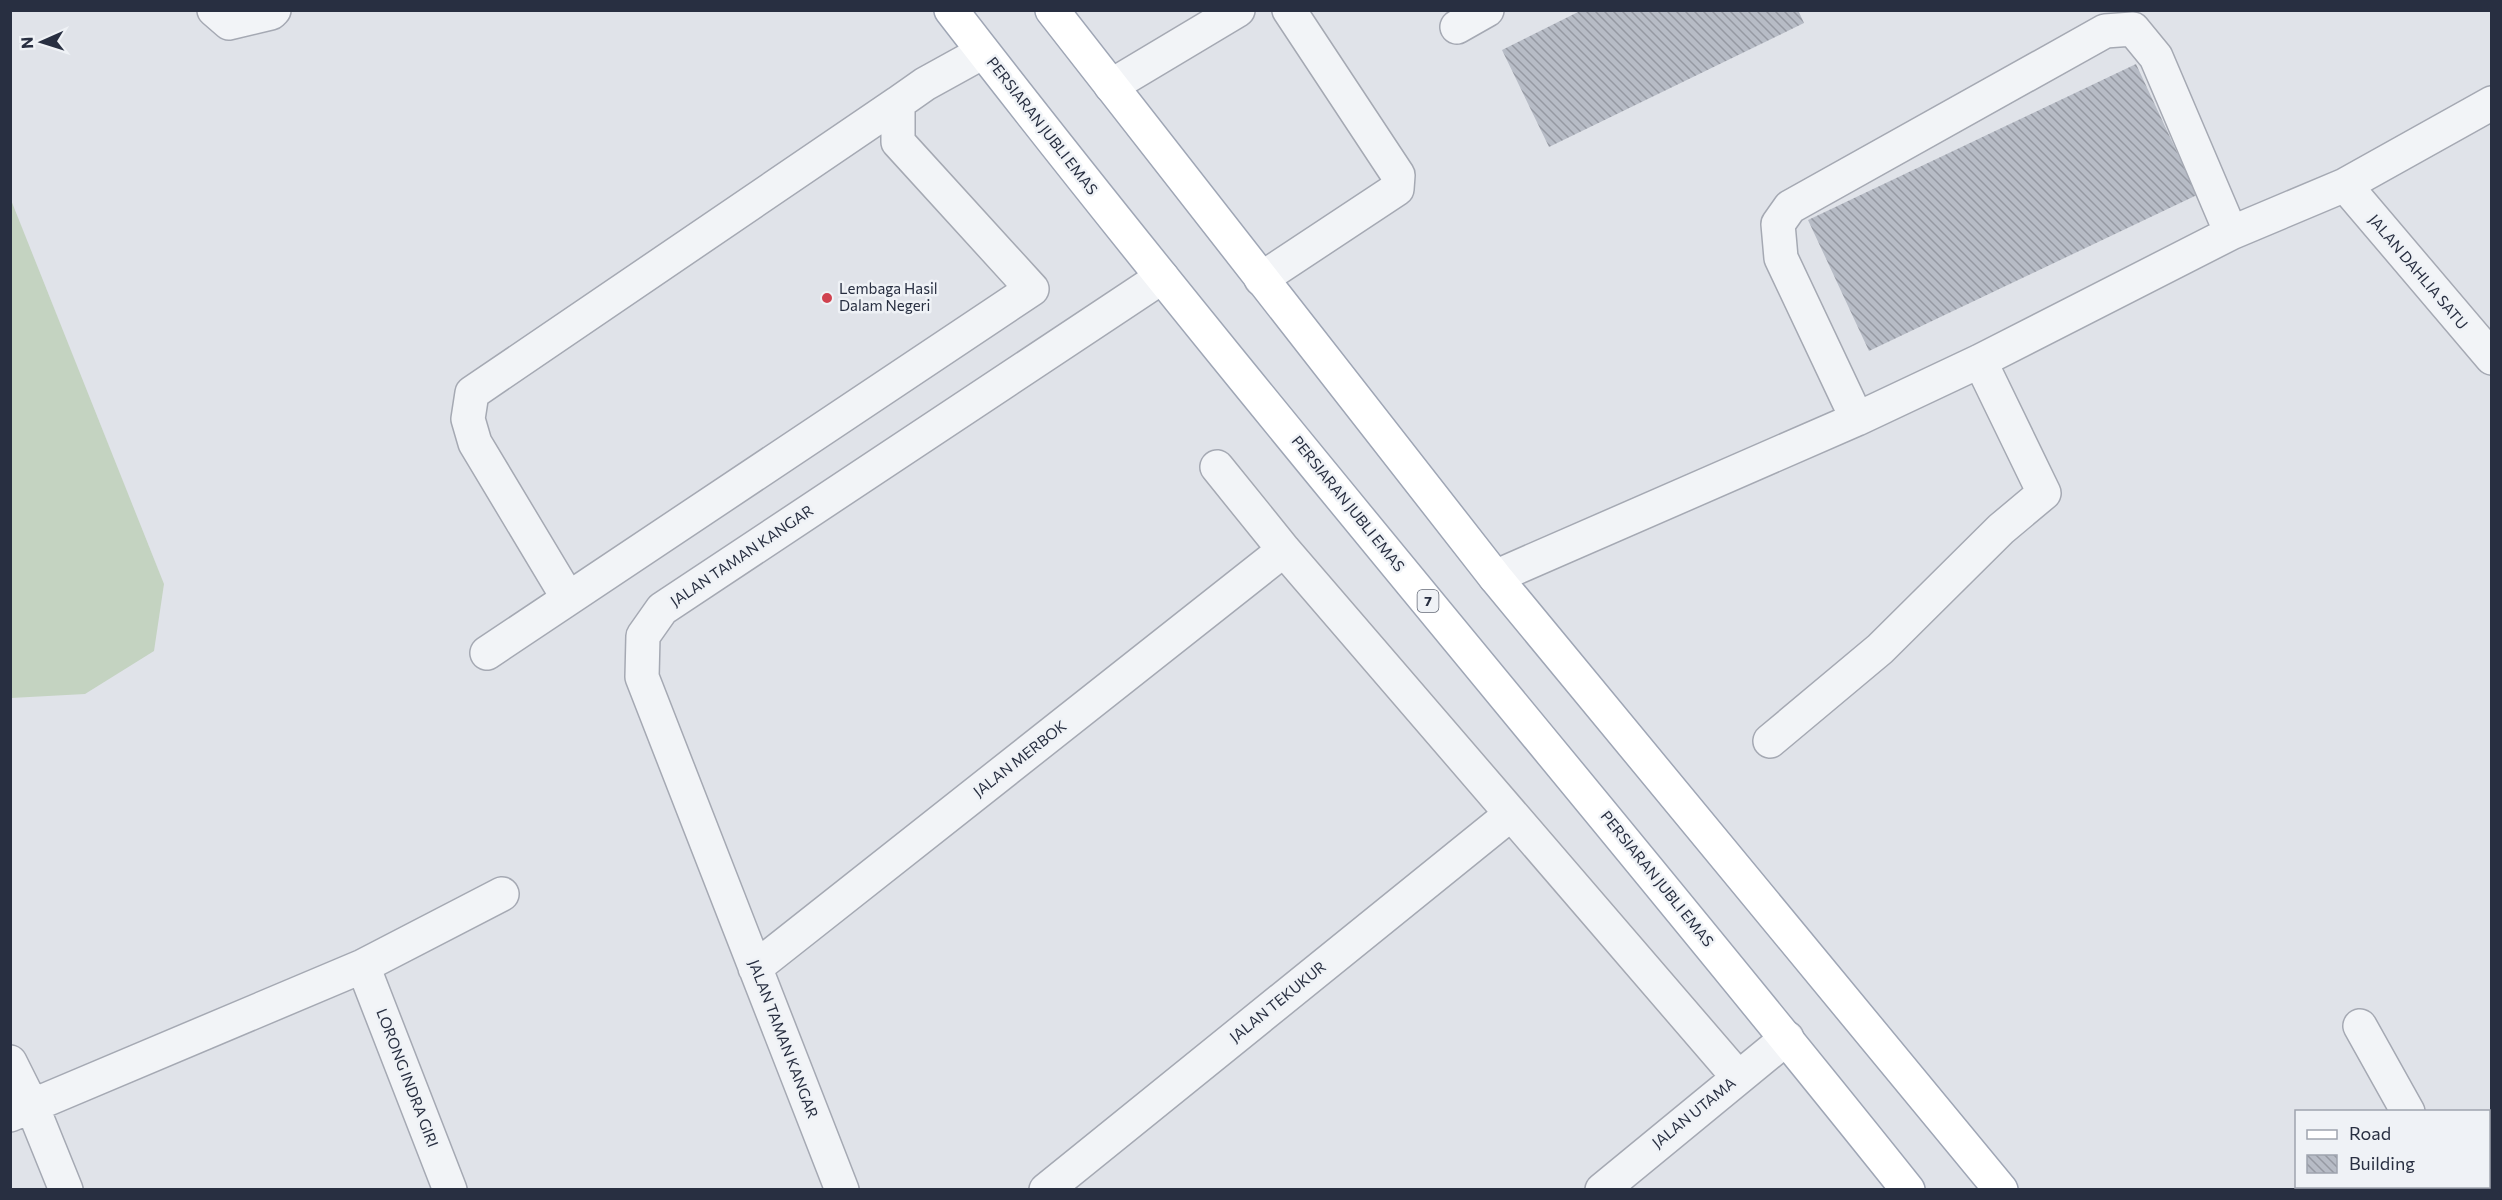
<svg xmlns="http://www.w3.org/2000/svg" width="2502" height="1200" font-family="Commissioner,sans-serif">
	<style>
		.pitch { fill: #c4d3c1 }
		.building { fill: url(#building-back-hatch) }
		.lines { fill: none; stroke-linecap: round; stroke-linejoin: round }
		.minor-casing { stroke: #a5a9b3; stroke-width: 36 }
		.major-casing { stroke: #9fa6b5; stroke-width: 36 }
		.minor { stroke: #f2f4f7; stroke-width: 33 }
		.major { stroke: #fff; stroke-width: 33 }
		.poi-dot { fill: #d0424f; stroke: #eff2f6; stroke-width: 2 }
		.labels { text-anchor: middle; stroke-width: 5; stroke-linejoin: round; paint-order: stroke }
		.shield { fill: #eff2f6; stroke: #646a77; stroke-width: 1.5 }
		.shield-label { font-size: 14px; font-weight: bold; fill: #282f41 }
		.street-label { font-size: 15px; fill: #282f41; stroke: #eff2f6 }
		.poi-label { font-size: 15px; fill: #282f41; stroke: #eff2f6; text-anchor: start }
	</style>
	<defs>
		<pattern id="building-back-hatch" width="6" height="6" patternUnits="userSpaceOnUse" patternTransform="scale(1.5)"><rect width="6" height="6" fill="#b7bcc6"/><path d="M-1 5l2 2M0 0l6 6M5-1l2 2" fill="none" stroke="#9599a2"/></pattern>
	</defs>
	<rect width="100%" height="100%" fill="#e0e3e9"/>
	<!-- pitch -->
	<path class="pitch" d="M11,200L164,584L154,651L85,694L11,698Z"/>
	<!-- building -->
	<path class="building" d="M1582,10H1798L1804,23L1549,147L1502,50Z
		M2136,64L2197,195L1869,351L1808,220Z"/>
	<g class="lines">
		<defs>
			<path id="minor" d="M214,10L229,23L271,13L274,10
				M1457,27L1487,10
				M1111,86L1238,10
				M2345,185L2492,358
				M1261,279L1397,189L1398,175L1289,10
				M1857,419L1781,258L1778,224L1790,207L2105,31L2133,29L2156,57L2231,233
				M1217,467L1284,550L1738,1077
				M1495,577L1857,419L1980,361L2231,233L2345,185L2492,103
				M568,598L475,443L468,419L472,393L898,103
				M487,653L1032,289L898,142V103L925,84L983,52
				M1770,741L1880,649L2001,529L2044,493L1980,361
				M363,966L450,1190
				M755,968L1284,550
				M2360,1026L2408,1112
				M10,1062L32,1106L66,1190
				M10,1115L363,966L502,894
				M2449,1186L2451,1190
				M842,1190L642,677L643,636L662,609L1162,277
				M1046,1190L1511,814
				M1602,1190L1787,1038"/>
			<path id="major" d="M951,10C1261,411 1592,794 1908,1190
				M1052,10L1495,577L2001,1190"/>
		</defs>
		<!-- minor casing -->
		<use href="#minor" class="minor-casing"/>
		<!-- major casing -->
		<use href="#major" class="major-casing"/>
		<!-- minor -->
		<use href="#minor" class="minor"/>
		<!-- major -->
		<use href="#major" class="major"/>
	</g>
	<!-- markers -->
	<circle class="poi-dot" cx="827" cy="298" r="6"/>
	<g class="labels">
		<!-- shield labels -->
		<rect class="shield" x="1417.5" y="590" width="21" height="22" rx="4.5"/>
		<g class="shield-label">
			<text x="1428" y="606">7</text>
		</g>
		<!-- street labels -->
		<g class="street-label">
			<text transform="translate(1042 126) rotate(52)" y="5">PERSIARAN JUBLI EMAS</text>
			<text transform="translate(2418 272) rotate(50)" y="5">JALAN DAHLIA SATU</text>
			<text transform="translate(1348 504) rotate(51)" y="5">PERSIARAN JUBLI EMAS</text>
			<text transform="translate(742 556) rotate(-34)" y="5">JALAN TAMAN KANGAR</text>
			<text transform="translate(1020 759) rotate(-38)" y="5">JALAN MERBOK</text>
			<text transform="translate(1657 879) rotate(51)" y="5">PERSIARAN JUBLI EMAS</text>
			<text transform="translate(1278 1002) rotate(-39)" y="5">JALAN TEKUKUR</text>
			<text transform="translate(783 1039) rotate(69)" y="5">JALAN TAMAN KANGAR</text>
			<text transform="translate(407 1078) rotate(69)" y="5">LORONG INDRA GIRI</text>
			<text transform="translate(1694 1113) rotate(-39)" y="5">JALAN UTAMA</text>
		</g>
		<!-- poi labels -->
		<g class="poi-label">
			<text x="839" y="294">Lembaga Hasil<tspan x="839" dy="17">Dalam Negeri</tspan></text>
		</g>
	</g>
	<!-- border -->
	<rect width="2502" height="1200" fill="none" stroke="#282f41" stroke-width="24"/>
	<!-- legend -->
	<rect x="2295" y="1110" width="195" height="78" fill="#eff2f6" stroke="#9fa4ae" stroke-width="1.5"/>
	<rect x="2307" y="1130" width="30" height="9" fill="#ffffff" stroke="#9fa4ae" stroke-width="1.5"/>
	<text x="2349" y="1140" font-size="18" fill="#282f41">Road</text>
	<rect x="2307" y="1155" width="30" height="18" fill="url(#building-back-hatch)" stroke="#9fa4ae" stroke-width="1.5"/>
	<text x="2349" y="1170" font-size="18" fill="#282f41">Building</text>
	<!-- north arrow -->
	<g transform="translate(42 42) rotate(267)" stroke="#eff2f6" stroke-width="4.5" paint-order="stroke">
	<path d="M0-4.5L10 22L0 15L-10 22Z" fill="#282f41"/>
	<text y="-9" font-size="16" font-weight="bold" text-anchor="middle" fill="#282f41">N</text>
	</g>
</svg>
